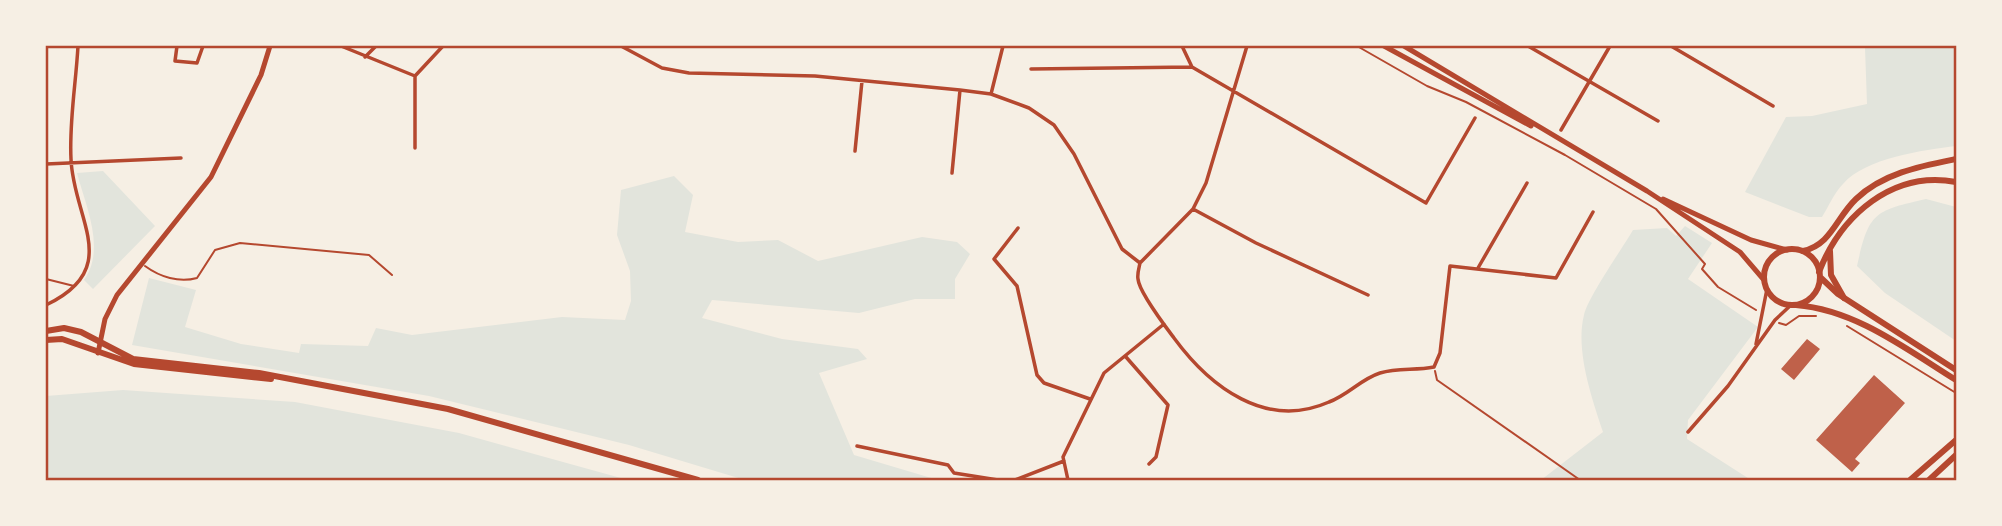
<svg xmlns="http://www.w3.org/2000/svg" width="2002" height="526" font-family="Literata,serif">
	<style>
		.green { fill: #e2e4dc }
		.building { fill: #bf614a }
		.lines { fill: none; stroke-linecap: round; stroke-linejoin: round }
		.path { stroke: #b5482f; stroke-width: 2 }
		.service { stroke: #b5482f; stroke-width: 2 }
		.minor { stroke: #b5482f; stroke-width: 3.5 }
		.secondary { stroke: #b5482f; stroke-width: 5 }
		.primary { stroke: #b5482f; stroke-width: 6 }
		.trunk { stroke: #b5482f; stroke-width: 6 }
		.neatline { fill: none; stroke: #b5482f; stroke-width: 2.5 }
	</style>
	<rect width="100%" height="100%" fill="#f6efe4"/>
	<!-- green -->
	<path class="green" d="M1882,46H1956V146C1924,150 1865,158 1843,184C1834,193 1829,206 1822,217H1809L1745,192L1786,117L1812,116L1867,104L1865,48Z
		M103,171L155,226L93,289L84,280C106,249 86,207 77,173Z
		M674,176L693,195L685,232L738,242L778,240L818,261L922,237L957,242L970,254L955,279V299H915L859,313L712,300L702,318L782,339L858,349L867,359L819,373L854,455L938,480H745L629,445L429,396L132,345L149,278L196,290L185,327L241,344L299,353L301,344L368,346L376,328L412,335L562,317L625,320L631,301L630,271L617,235L621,190Z
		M1926,199L1956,207V341L1885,293L1857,266C1869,213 1873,211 1926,199Z
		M1685,226L1712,243L1688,279L1758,327L1688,420L1687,439L1751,480H1541L1603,432C1592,399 1575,350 1584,315C1588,297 1622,249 1633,230L1667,228L1676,236Z
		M123,390L295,402L459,433L628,480H46V396Z"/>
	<!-- building -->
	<path class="building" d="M1807,339L1820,349L1794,380L1781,369Z
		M1874,375L1905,403L1855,459L1860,463L1852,472L1816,440Z"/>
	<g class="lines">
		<!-- path -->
		<path class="path" d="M1357,46L1427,86L1466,102L1565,155L1656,209L1705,264L1702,269L1718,287L1756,310
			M1779,323L1786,325L1799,316H1816
			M1847,326L1956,393
			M1435,371L1437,380L1580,480"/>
		<!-- service -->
		<path class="service" d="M145,266C160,277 179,283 197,278L215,250L240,243L369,255L392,275
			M46,279L74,286"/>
		<!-- minor -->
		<path class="minor" d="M177,46L175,61L197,63L203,46
			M341,46L415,76
			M621,46L662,68L689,73L815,76L960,90L991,94L1029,108L1054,125L1074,154L1122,249L1140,263
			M1182,46L1192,67L1426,203L1475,118
			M1528,46L1658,121
			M1671,46L1773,106
			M365,57L376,46
			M1031,69L1192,67
			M415,76L443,46
			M991,94L1003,46
			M1561,130L1610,46
			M415,148V76
			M855,151L862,81
			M46,164L181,158
			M952,173L960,90
			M1193,209L1256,243L1368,295
			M1018,228L994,259L1017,286L1037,375L1044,383L1090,399
			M1140,263C1139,268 1137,274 1138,279C1139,292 1165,326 1174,338C1210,387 1266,430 1329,402C1348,395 1361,379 1380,373C1398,367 1415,371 1434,367L1440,353L1450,266L1556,278L1593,212
			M1140,263L1193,209L1206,183L1247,46
			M1478,268L1527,183
			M46,305C124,268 73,219 71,159C69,122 76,83 78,46
			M1756,344L1767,289
			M1126,357L1168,405L1156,457L1149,464
			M1688,432L1728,386L1775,320L1791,305
			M857,446L948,465L954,473L998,480
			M1015,480L1064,461
			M1068,480L1063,457L1104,373L1164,324"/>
		<!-- secondary -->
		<path class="secondary" d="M1384,46L1531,126
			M1404,46L1647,191L1740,252L1764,280
			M1663,199L1751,240L1787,250
			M98,353L105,319L117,295L211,177L261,75L270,46"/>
		<!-- primary -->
		<path class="primary" d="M1764 277a28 28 0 1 1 56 0a28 28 0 1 1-56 0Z
			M1820,277L1838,294L1956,370
			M1796,305C1856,310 1906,349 1956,380"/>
		<!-- trunk -->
		<path class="trunk" d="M1803,251C1831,245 1836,218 1856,199C1883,173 1921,166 1956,159
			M1830,251L1831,275L1844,298
			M1819,272C1841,215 1893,170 1956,182
			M46,331L64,328L81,332L133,359L259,373L448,409L698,480
			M46,340L62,339L134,364L271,379
			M1910,480L1956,440
			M1929,480L1956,455"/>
	</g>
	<!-- border -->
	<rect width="2002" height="526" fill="none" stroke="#f6efe4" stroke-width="94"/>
	<rect x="47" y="47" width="1908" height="432" class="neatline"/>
</svg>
